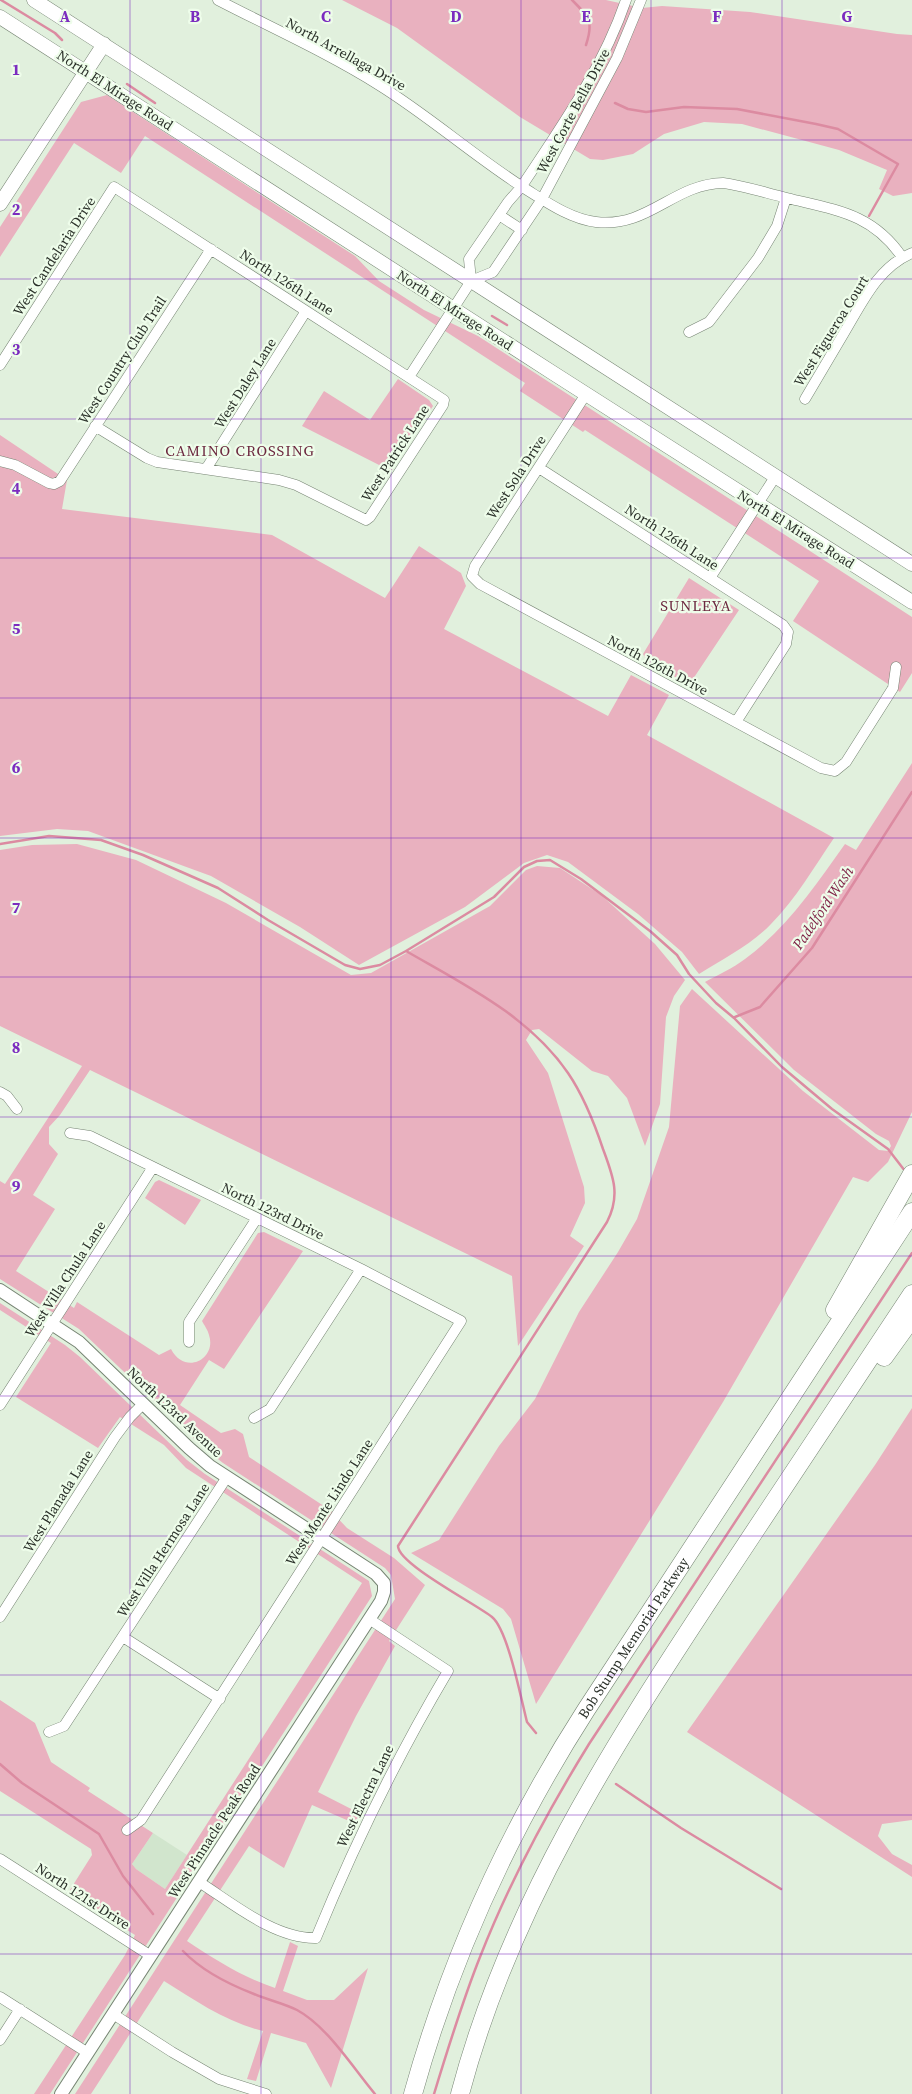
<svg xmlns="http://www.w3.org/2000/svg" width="912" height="2094" font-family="'Source Serif 4',serif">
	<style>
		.built { fill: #d1e5cd }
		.green { fill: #e9b1bf }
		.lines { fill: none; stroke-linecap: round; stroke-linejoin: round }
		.stream { stroke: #dc8ba1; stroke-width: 2.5 }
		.minor-casing { stroke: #768473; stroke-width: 11 }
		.tertiary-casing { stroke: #768473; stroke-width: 14 }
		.secondary-casing { stroke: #768473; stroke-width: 15 }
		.motorway-casing { stroke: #768473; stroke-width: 19 }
		.minor { stroke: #fff; stroke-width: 10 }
		.tertiary { stroke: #fff; stroke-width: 12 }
		.secondary { stroke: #fff; stroke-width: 14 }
		.motorway { stroke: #fff; stroke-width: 18 }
		.grid { fill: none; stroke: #7b2cbf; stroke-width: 1; stroke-opacity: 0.55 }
		.labels { text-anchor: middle; stroke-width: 4.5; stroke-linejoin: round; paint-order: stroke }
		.street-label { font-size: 14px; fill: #2b312a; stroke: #eefdea }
		.neighbourhood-label { font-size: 15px; letter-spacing: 1px; fill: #6c283f; stroke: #eefdea }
		.water-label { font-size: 15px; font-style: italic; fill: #7e1f44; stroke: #eefdea }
		.grid-label { font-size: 16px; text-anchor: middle; font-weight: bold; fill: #7b2cbf; stroke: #eefdea; stroke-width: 4.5; stroke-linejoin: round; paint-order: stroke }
	</style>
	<rect width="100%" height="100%" fill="#e1f0dd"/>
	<!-- built -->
	<path class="built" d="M153,1833L187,1855L165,1889L136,1869L132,1864Z"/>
	<!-- green -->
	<path class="green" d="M342,0H606L642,8L662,6L750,12L897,34L912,35V193L893,196L879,189L887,170L839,150L742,124L704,122L664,134L633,154L603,160L590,159L520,117L397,28Z
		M107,95L355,256L379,281L424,310L478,336L912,617V673L900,692L793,621L819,581L585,430L583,432L520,391L525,383L145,136L121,173L74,143L0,257V227L81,102Z
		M398,379L429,400L433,406L391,471L302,426L324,391L370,420Z
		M0,435L67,480L62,509L272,535L385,598L419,546L461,573L466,586L444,629L608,716L631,675L669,695L647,735L834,838C814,867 796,899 771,924C751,945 723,959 699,974L682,952L638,914L568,862L547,855L524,863L465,907L359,965L300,927L211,876L88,831L57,829L0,836Z
		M689,578L739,610L689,685L647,661L643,654Z
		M912,763V1112L888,1162L868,1182L853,1177L723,1402L536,1704L511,1619L503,1609L411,1553L439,1540L499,1446L535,1399L579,1312L618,1252L637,1219L669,1127L680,1006L692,989L803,1091L879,1150L888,1151L891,1146L889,1141L876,1134L794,1070L705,982C718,975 733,968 745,959C787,928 815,886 845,844L856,850Z
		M77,844L136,860L226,903L351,975L371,973L490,906L526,870L537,866L560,868L601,895L655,944L685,980L674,996L666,1017L660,1104L645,1146L627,1098L608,1076L592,1071L539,1029L532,1030L526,1040L548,1073L584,1187L585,1203L570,1236L584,1246L518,1346L512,1276L90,1070L60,1115L49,1127V1144L58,1154L33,1195L55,1209L16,1271L74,1308L77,1302L159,1355L171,1349C185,1376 217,1359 209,1335C208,1330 204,1325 202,1321L258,1233L264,1232L303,1251L224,1369L209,1360L180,1405L221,1433L235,1429L243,1434L249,1457L330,1510L347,1528L394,1558L425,1585L389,1641L395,1646L356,1716L318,1792L361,1814L356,1824L312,1805L284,1868L249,1846L187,1941C216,1960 242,1977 275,1988L290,1942L298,1946L283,1991L307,2000H334L368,1968L331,2088L306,2043L271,2033L256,2081L247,2079L263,2031C226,2022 196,2001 164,1981L91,2094H75L395,1599L391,1575L385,1568L223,1463L205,1449L79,1329L0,1279V1181L5,1184L82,1066L0,1026V850L32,845Z
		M159,1180L201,1200L185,1225L145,1198L155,1182Z
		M0,1303L65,1345L80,1357L187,1460L205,1474L369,1581L372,1596L50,2094H34L125,1955L135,1935L68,1893L92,1855L91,1849L0,1791V1700L35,1723L51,1762L90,1788L88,1791L153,1833L132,1864L136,1869L165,1889L362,1583L186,1468L164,1445L120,1417L98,1448L16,1397L51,1343L0,1310Z
		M912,1408V1820L882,1824L878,1836L892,1854L912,1865V1877L687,1732L875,1465Z"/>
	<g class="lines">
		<!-- stream -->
		<path class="stream" d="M1,0L55,33L62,40
			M572,0C589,17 594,21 586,45
			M127,84L155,103
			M615,103L628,109L646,112L684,107L737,109L816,124L838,129L898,164L869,216
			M492,316L507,325
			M0,844L49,836L101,840L143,855L218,888L268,920L345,965L360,969L380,965L406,951L494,897L524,867L537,861L550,860L581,879L650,931L677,955L689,974L716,1003L734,1018L782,1067L832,1109L888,1149L905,1171
			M406,951C465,985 529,1016 568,1073C583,1095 595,1125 603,1149C613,1176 621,1195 607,1222L398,1546C398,1564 476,1604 492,1617C508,1630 521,1699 527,1722L536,1733
			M735,1017L760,1007L812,948L912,792
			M0,1764L22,1783L99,1834L123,1876L153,1914
			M616,1784L681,1828L781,1889
			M183,1951C202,1971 228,1984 254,1994C268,2000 283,2003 297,2010C327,2026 353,2068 375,2094
			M434,2094C448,2048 462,2002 480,1957C509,1883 547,1812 589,1744L912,1253"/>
		<defs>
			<path id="minor" d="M218,0C272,28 328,53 379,85C429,116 474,156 524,188C545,201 570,219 596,222C649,228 673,184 723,183C745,186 766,193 787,198C835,210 872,213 902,257
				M499,215L522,230
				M471,281L469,259L508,202L522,186C561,127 603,68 626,0
				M689,332L709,322L758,258L777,226L786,198
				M0,365L114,187L444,400L443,405L370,517L366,520L296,485L279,480L157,462L147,458L95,426
				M409,377L471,281L493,272L542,199L617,58L641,0
				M586,394L475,566L472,576L480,584L821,768L835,771L846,762L893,688L896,667
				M805,399C818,377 831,355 844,333C862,303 878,267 912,253
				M0,461L15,465L49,483L54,484L60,481L211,249
				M539,468L783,625L788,632L786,644L736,722
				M206,469L306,311
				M710,578L775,477
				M0,1092L7,1096L17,1109
				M70,1133L90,1136L361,1269L461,1321L141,1820L127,1830
				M189,1342V1322L257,1218
				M0,1405L153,1167
				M254,1418L270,1409L361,1269
				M0,1617L115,1437L130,1417L143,1404
				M123,1637L220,1699
				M49,1732L64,1726L227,1477
				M0,1859L151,1956
				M199,1882C232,1903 275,1939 316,1938C354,1845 397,1757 448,1671L369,1619
				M0,1997L88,2053
				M113,2014L172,2052L219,2079L266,2094
				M0,2040L20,2009"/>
			<path id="tertiary" d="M0,1290L79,1342L189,1448L210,1466L376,1574L384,1583V1592L381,1601L61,2094"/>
			<path id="secondary" d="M34,0L912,564
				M0,17L553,373L912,602
				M0,204L104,44"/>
			<g id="motorway">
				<path d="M835,1310L912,1174"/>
				<path d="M884,1357L912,1318"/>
				<path id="s1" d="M413,2094C451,1957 509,1830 586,1710L912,1212"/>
				<path d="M460,2094C509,1908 612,1747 717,1588C782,1490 847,1392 912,1294"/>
			</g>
		</defs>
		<!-- minor casing -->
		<use href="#minor" class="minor-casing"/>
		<!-- tertiary casing -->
		<use href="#tertiary" class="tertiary-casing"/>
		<!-- secondary casing -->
		<use href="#secondary" class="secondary-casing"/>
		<!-- motorway casing -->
		<use href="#motorway" class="motorway-casing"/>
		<!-- minor -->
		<use href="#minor" class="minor"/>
		<!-- tertiary -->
		<use href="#tertiary" class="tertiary"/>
		<!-- secondary -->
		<use href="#secondary" class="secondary"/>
		<!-- motorway -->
		<use href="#motorway" class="motorway"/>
	</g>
	<!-- grid -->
	<path class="grid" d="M130,0V2094M261,0V2094M391,0V2094M521,0V2094M651,0V2094M782,0V2094M0,140H912M0,279H912M0,419H912M0,558H912M0,698H912M0,838H912M0,977H912M0,1117H912M0,1256H912M0,1396H912M0,1536H912M0,1675H912M0,1815H912M0,1954H912"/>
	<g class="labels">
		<!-- street labels -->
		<g class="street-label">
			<text transform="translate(346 54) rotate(29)" y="5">North Arrellaga Drive</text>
			<text transform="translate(115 90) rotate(33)" y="5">North El Mirage Road</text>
			<text transform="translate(573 111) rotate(-62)" y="5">West Corte Bella Drive</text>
			<text transform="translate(54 256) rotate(-57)" y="5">West Candelaria Drive</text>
			<text transform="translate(287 282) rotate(33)" y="5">North 126th Lane</text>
			<text transform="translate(455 310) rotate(33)" y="5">North El Mirage Road</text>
			<text transform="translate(831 331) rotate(-58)" y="5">West Figueroa Court</text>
			<text transform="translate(122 360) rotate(-57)" y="5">West Country Club Trail</text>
			<text transform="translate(245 383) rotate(-58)" y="5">West Daley Lane</text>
			<text transform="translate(395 453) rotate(-57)" y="5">West Patrick Lane</text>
			<text transform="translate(516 477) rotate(-57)" y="5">West Sola Drive</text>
			<text transform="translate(796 529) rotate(32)" y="5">North El Mirage Road</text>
			<text transform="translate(672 537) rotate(33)" y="5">North 126th Lane</text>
			<text transform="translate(658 665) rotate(28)" y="5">North 126th Drive</text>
			<text transform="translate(273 1211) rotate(26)" y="5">North 123rd Drive</text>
			<text transform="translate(65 1279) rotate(-57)" y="5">West Villa Chula Lane</text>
			<text transform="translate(175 1412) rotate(43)" y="5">North 123rd Avenue</text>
			<text transform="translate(58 1501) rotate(-58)" y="5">West Planada Lane</text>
			<text transform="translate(329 1502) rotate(-57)" y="5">West Monte Lindo Lane</text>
			<text transform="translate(163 1550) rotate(-57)" y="5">West Villa Hermosa Lane</text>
			<text dy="5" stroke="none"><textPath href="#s1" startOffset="509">Bob Stump Memorial Parkway</textPath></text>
			<text transform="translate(365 1796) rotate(-64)" y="5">West Electra Lane</text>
			<text transform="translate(214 1831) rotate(-57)" y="5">West Pinnacle Peak Road</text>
			<text transform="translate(83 1896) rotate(33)" y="5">North 121st Drive</text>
		</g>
		<!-- neighbourhood labels -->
		<g class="neighbourhood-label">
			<text x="240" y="456">CAMINO CROSSING</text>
			<text x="696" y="611">SUNLEYA</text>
		</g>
		<!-- water labels -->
		<g class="water-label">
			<text transform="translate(823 908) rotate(-56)" y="5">Padelford Wash</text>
		</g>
	</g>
	<g class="grid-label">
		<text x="65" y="22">A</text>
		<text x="195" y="22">B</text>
		<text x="326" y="22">C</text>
		<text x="456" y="22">D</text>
		<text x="586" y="22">E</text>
		<text x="717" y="22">F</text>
		<text x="847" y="22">G</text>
		<text x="16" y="75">1</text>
		<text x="16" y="215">2</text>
		<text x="16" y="355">3</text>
		<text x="16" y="494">4</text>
		<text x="16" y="634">5</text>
		<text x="16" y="773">6</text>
		<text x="16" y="913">7</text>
		<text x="16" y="1053">8</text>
		<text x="16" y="1192">9</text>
	</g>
</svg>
